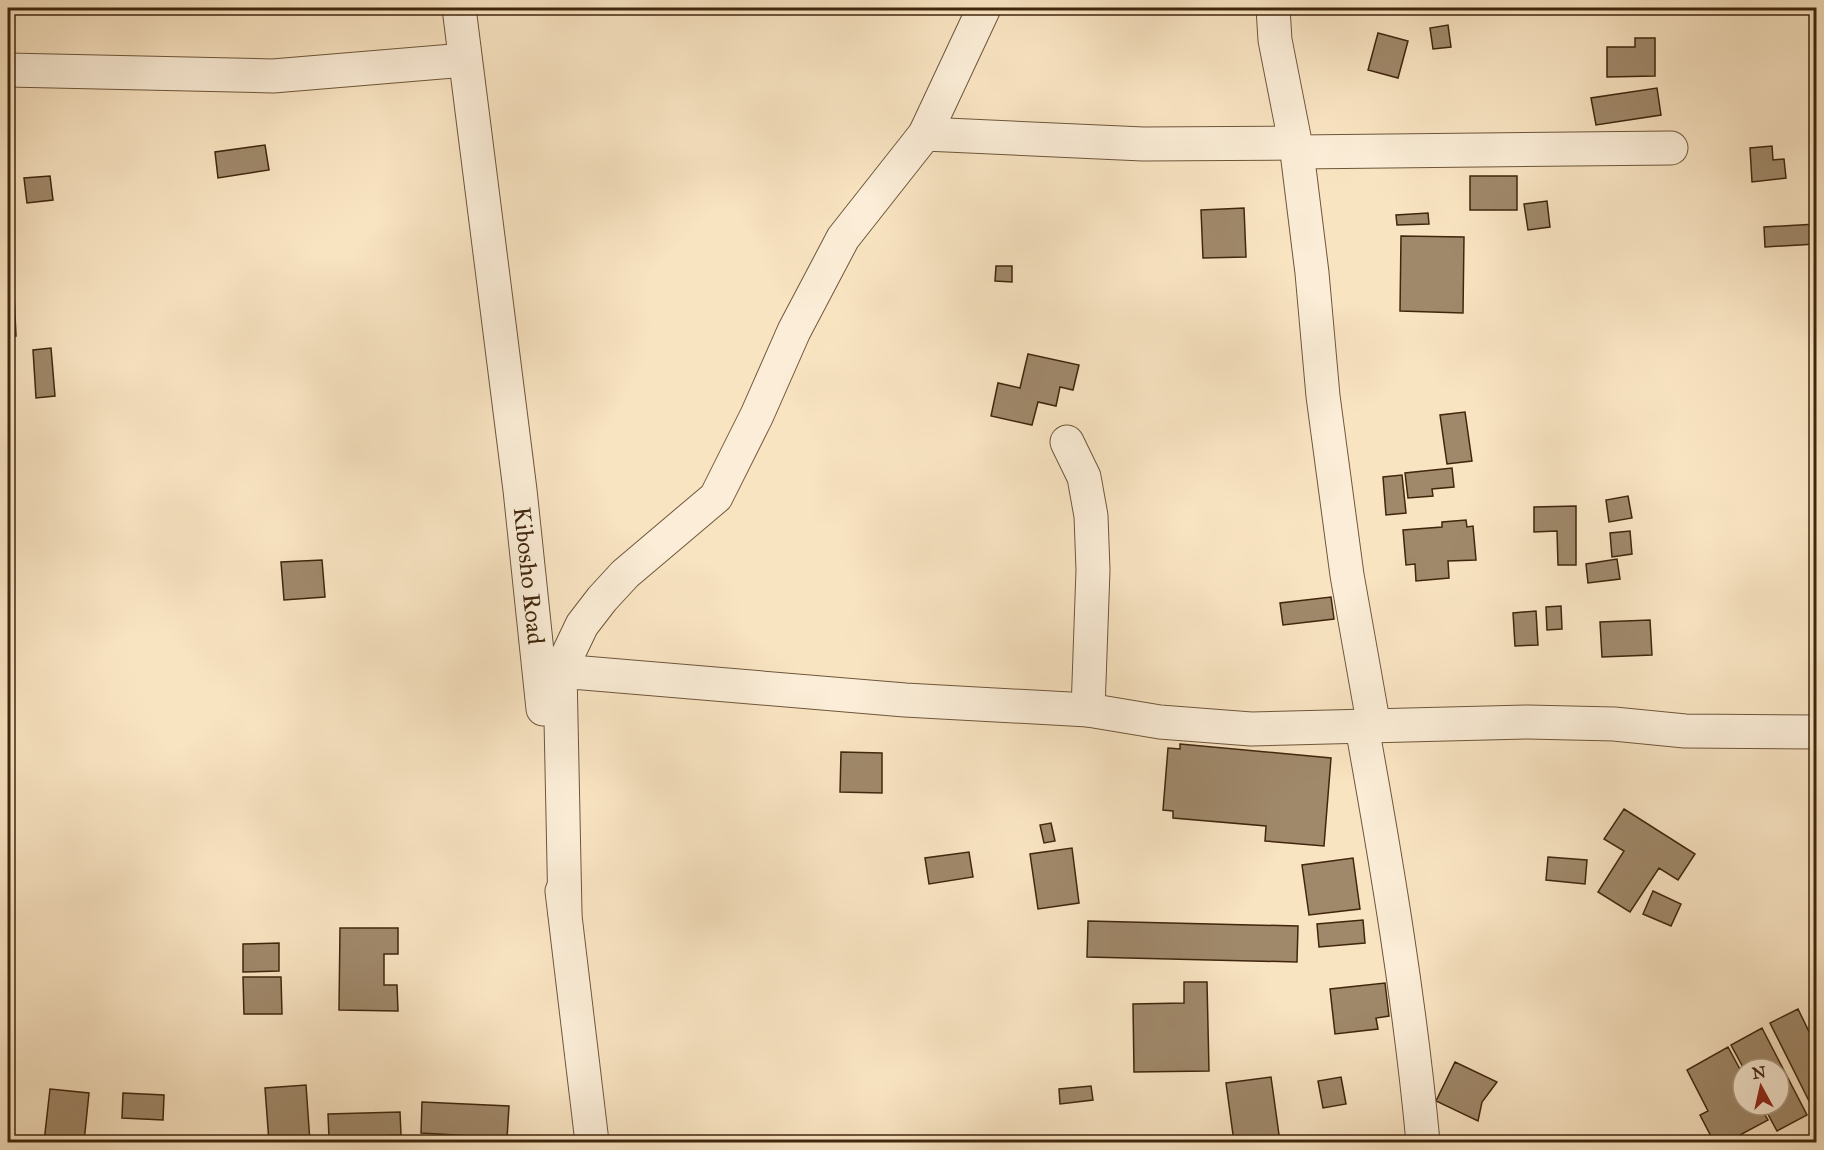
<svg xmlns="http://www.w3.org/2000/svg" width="1824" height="1150" font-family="'IM FELL Great Primer',serif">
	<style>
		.building { fill: #a0896b; stroke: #40260d; stroke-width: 1.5 }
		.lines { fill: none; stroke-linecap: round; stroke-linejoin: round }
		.minor-casing { stroke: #6e563a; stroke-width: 35 }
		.minor { stroke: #fbedd7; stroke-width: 33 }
		.labels { text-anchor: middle; stroke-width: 4.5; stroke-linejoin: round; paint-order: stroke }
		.street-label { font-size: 24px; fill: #40260d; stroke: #fbedd7 }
	</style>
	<rect width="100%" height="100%" fill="#f9e4c2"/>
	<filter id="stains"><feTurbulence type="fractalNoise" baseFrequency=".00333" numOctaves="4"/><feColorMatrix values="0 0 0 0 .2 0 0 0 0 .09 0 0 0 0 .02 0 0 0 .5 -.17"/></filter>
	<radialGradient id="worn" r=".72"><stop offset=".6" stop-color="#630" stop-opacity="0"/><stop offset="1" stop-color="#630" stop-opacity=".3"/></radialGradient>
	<!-- building -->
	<path class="building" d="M1448,25L1451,47L1433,49L1430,28Z
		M1378,33L1408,41L1398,78L1368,70Z
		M1635,38H1655V76L1607,77V47H1635Z
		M1657,88L1661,115L1596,125L1591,98Z
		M265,145L269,170L218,178L215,152Z
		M1772,146L1773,160L1784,159L1786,178L1752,182L1750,148Z
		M50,176L53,200L27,203L24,178Z
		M1470,176H1517V210H1470Z
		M1547,201L1550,227L1528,230L1524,204Z
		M1244,208L1246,257L1203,258L1201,210Z
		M1428,213L1429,224L1397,225L1396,215Z
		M1816,224V244L1765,247L1764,227Z
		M1401,236L1464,237L1463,313L1400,311Z
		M12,250L16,336L8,337V251Z
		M996,266H1012V282L995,281Z
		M51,348L55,396L36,398L33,350Z
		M1028,354L1079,365L1073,390L1060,387L1056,406L1038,402L1032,425L991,416L998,383L1020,388Z
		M1465,412L1472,461L1447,464L1440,415Z
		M1452,468L1454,487L1432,489L1433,496L1408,498L1405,473Z
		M1402,475L1406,513L1386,515L1383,477Z
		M1628,496L1632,518L1609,522L1606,500Z
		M1576,506V565H1558L1557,531L1534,532V507Z
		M1466,520L1467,527L1473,526L1476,560L1448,561L1449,578L1416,581L1415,564L1406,565L1403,530L1442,527V522Z
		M1630,531L1632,554L1612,557L1610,533Z
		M1617,559L1620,579L1588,583L1586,564Z
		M322,560L325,597L284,600L281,562Z
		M1331,597L1334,619L1283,625L1280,603Z
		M1561,606L1562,629L1547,630L1546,607Z
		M1536,611L1538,645L1515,646L1513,613Z
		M1650,620L1652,655L1602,657L1600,622Z
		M1180,744L1331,758L1324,846L1265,841L1266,826L1173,818V811L1163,810L1168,748L1180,749Z
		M841,752L882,753V793L840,792Z
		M1624,809L1695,854L1678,880L1659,868L1630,912L1598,892L1624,851L1604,839Z
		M1051,823L1055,841L1044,843L1040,825Z
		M1072,848L1079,903L1038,909L1030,854Z
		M969,852L973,877L929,884L925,858Z
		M1548,857L1587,860L1585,884L1546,880Z
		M1353,858L1360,909L1309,915L1302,865Z
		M1653,891L1681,904L1671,926L1643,914Z
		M1363,920L1365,943L1319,947L1317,924Z
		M1088,921L1298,926L1297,962L1087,957Z
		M340,928H398V954H384V985H397L398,1011L339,1010Z
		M279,943V971L243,972V944Z
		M243,977H281L282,1014H244Z
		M1184,982H1207L1209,1071L1134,1072L1133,1004L1184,1003Z
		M1385,983L1389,1016L1376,1018L1378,1029L1335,1034L1330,989Z
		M1798,1009L1816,1046V1115L1770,1023Z
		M1762,1028L1807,1115L1777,1131L1763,1105H1779V1069H1744L1731,1045Z
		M1728,1047L1743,1075V1105H1759L1768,1120L1727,1142H1714L1700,1115L1708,1111L1687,1070Z
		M1455,1062L1497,1082L1482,1102L1478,1121L1436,1101Z
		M1271,1077L1280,1142H1234L1226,1083Z
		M1341,1077L1346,1104L1323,1108L1318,1081Z
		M306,1085L310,1142H269L265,1088Z
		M1091,1086L1093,1100L1060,1104L1059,1089Z
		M50,1089L89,1093L84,1142H44Z
		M123,1093L164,1095L163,1120L122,1118Z
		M422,1102L509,1106L507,1138L421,1133Z
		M400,1112L401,1135L329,1138L328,1114Z"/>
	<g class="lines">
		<defs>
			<g id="minor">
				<path id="s1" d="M459,8L520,490L543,709"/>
				<path d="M1273,8L1275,40L1297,152L1312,273L1323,396L1347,575L1374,727"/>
				<path d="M8,70L273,76L465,60"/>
				<path d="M925,134L1143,144L1295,143"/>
				<path d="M1297,152L1671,148"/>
				<path d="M1067,442L1084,477L1091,516L1093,570L1088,710"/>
				<path d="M560,671L582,625L602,599L625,574L716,497L757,415L794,331L843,238L925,134L984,8"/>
				<path d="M1362,727C1387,865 1410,1003 1423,1142"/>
				<path d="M562,891L592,1142"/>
				<path d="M565,913L560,671L905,700L1088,710L1160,722L1251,729L1528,722L1614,724L1685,731L1816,732"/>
			</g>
		</defs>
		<!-- minor casing -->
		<use href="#minor" class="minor-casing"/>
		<!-- minor -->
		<use href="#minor" class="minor"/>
	</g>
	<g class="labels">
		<!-- street labels -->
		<g class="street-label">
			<text dy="8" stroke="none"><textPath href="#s1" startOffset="572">Kibosho Road</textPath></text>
		</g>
	</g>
	<!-- margin -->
	<rect width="1824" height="1150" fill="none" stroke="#f9e4c2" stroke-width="30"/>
	<rect x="9" y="9" width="1806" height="1132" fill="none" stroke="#40260d" stroke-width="3"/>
	<rect x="15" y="15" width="1794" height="1120" fill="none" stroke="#40260d" stroke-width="1.5"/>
	<!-- north arrow -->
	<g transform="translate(1761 1087) rotate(352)"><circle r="28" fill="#fbedd7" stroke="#b09d86" stroke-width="1.5"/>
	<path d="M0-4.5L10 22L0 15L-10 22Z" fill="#8f2418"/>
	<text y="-9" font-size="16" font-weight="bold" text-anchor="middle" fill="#40260d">N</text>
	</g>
	<rect width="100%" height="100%" filter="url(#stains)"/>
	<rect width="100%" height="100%" fill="url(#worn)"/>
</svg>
